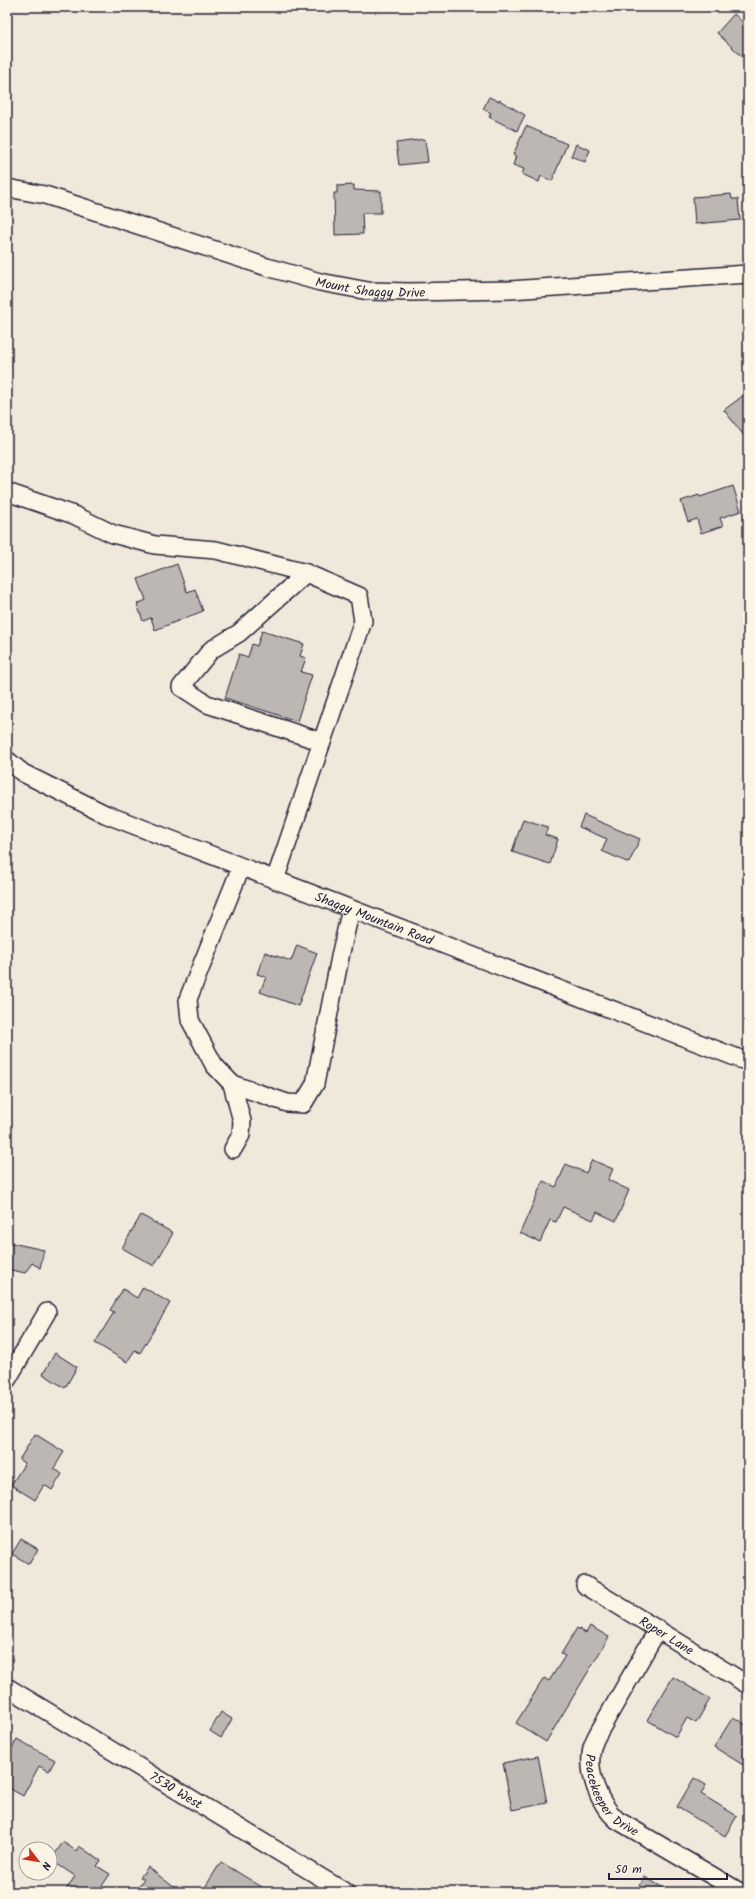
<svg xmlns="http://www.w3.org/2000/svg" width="755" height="1899" font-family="Kalam,sans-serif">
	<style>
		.building { fill: #bcb7b3; stroke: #22223b }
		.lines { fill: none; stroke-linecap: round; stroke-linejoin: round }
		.minor-casing { stroke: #22223b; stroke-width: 20 }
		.minor { stroke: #fcf5e5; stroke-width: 17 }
		.labels { text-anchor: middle; stroke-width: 3.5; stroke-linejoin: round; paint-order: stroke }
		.street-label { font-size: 13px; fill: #22223b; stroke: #fcf5e5 }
	</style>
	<rect width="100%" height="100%" fill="#efe8db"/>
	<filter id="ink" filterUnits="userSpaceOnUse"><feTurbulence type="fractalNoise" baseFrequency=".025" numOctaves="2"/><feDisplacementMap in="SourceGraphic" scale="8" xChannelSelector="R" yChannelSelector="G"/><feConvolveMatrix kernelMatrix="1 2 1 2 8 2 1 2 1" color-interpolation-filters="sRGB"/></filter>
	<g filter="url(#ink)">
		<!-- building -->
		<path class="building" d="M734,14L748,27V62L717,33Z
			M489,97L498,101L499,100L525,115L517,131L489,117L491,113L483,109Z
			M526,126L567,144L552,181L541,176L539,182L522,174L524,169L513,165L516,156L513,155Z
			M425,139L428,162L399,165L396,143Z
			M576,144L590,150L585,162L571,156Z
			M354,185V190L381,191V213H362L363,234L335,235L334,193H337V186Z
			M731,194L732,199H738L740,220L695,224L693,197Z
			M748,392V441L724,410Z
			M733,486L741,511L720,518L723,526L701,533L697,519L688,522L681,501L699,495L700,497Z
			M177,564L187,592L195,589L203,611L155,630L151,618L143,621L137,604L146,600L138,579Z
			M262,631L304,644L300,656L306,658L301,672L312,675L297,721L225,698L239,654L248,657L252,644L257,646Z
			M584,815L640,839L629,863L602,851L607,839L579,827Z
			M523,819L548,827L545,835L558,839L550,864L512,852Z
			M297,945L317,953L298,1006L260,992L266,977L257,974L265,952L291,961Z
			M592,1160L613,1169L608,1180L629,1190L616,1221L597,1212L593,1220L563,1207L556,1222L550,1220L540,1242L520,1233L543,1181L556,1187L566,1164L586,1173Z
			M141,1215L173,1233L154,1266L122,1248Z
			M7,1242L44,1250L40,1268L32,1263L25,1273L7,1269Z
			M143,1287L170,1303L140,1353L135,1350L127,1362L95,1343L114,1312L110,1310L123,1289L137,1298Z
			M55,1353L77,1367L65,1388L43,1374Z
			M35,1434L64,1452L54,1468L62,1474L52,1490L44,1485L35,1500L11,1485L25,1463L19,1460Z
			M21,1539L38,1549L29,1564L12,1554Z
			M590,1626L609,1637L546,1742L516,1723L544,1678L549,1681L565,1656L561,1654L577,1628L586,1633Z
			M673,1677L710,1699L696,1723L687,1718L676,1737L647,1720Z
			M221,1712L232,1719L221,1738L210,1731Z
			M733,1717L748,1726V1768L714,1747Z
			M17,1739L55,1760L49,1771L39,1766L23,1796L7,1787V1757Z
			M538,1756L547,1803L512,1810L503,1763Z
			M694,1778L706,1785L701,1794L737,1816L725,1836L677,1807Z
			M63,1842L76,1851L79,1846L101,1861L97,1866L110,1874L98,1892L91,1887L88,1892H65L75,1876L51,1860Z
			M221,1862L270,1892H202Z
			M148,1867L180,1892H134L144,1879L140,1877Z
			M645,1877L670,1892H636Z"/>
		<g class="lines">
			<defs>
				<g id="minor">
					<path id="s1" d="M7,188L45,195L267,267L320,282L368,291L410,292L510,290L748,274"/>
					<path d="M7,492L74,515L113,534L155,545L216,550L306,573L359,596L363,621L275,880"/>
					<path d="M306,573L239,633L211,650L181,687L207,704L322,742"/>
					<path id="s2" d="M7,760L23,773L105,814L748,1062"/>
					<path d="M232,1084L287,1103L303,1104L315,1084L341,952L351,909"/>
					<path d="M233,1149L241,1135L242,1121L232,1084L214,1065L190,1020L188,999L241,867"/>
					<path d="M7,1380L47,1312"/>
					<path id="s3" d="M585,1585L748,1685"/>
					<path id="s4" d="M658,1629L600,1730C597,1735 594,1741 592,1747C587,1773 598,1803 617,1820L740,1892"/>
					<path id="s5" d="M7,1687L345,1892"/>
				</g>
			</defs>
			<!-- minor casing -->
			<use href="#minor" class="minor-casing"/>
			<!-- minor -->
			<use href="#minor" class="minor"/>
		</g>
	</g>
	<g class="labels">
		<!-- street labels -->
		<g class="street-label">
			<text dy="5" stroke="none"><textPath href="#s1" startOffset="378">Mount Shaggy Drive</textPath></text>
			<text dy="5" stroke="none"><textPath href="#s2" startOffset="401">Shaggy Mountain Road</textPath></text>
			<text dy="5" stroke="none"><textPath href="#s3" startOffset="96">Roper Lane</textPath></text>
			<text dy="5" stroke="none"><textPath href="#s5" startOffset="198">7530 West</textPath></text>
			<text dy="5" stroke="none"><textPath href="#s4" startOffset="191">Peacekeeper Drive</textPath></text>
		</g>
	</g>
	<!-- margin -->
	<rect width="755" height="1899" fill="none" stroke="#fcf5e5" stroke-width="24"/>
	<rect x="12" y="12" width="731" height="1875" fill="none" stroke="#22223b" stroke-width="1.5" filter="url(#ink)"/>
	<!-- north arrow -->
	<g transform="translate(38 1861) rotate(121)"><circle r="19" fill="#fcf5e5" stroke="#a5a1a1"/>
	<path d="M0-3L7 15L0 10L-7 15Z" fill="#c8321e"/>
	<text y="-6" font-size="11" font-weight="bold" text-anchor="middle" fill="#22223b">N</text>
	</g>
	<!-- scale -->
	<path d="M609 1873v6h118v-6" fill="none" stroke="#22223b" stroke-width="2"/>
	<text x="615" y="1873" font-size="12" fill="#22223b" stroke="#fcf5e5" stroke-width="3" paint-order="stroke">50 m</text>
</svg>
